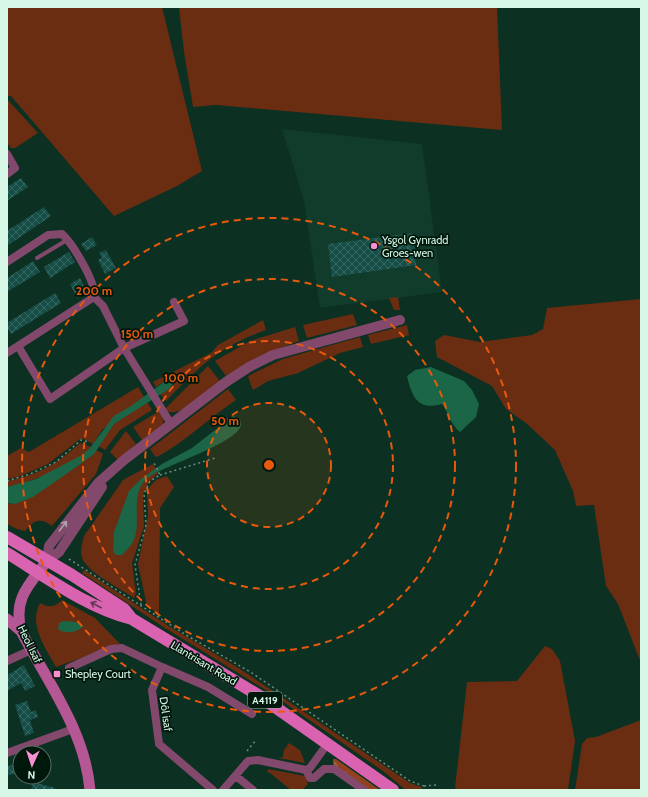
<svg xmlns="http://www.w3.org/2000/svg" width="648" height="797" font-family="Cabin,sans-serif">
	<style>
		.built { fill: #113b2a }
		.green { fill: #6b2d12 }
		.forest { fill: url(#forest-firs) }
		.water { fill: #1c6648 }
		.building { fill: url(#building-cross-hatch) }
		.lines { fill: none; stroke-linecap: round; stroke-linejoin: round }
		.path { stroke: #6c8e7e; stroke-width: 1.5; stroke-dasharray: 2 3; stroke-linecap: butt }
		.service { stroke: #82496d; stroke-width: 4 }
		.minor { stroke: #82496d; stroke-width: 8 }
		.tertiary { stroke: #82496d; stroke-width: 10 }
		.secondary { stroke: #b45794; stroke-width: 11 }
		.primary { stroke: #d962b1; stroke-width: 12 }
		.oneway { stroke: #aca0a9 }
		.oneway2 { stroke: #623956 }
		.ring { fill: none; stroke: #e8590c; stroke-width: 2; stroke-dasharray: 7 5 }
		.poi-dot { fill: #f690d1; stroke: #00170c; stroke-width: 1.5 }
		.labels { text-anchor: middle; stroke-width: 3.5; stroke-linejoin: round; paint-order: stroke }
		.shield { fill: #00170c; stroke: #96b4a4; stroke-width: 1 }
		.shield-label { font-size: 10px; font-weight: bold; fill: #d6f7e5 }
		.poi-label { font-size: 11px; fill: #d6f7e5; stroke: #00170c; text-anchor: start }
		.street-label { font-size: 11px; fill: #d6f7e5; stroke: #00170c }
		.centre { fill: #e8590c; stroke: #00170c; stroke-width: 2 }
		.ring-label { font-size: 12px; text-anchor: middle; font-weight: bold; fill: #e8590c; stroke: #00170c; stroke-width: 3.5; stroke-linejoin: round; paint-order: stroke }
	</style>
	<defs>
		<pattern id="forest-firs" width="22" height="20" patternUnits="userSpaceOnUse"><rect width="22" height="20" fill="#914220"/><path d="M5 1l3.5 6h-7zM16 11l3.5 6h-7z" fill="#a05e40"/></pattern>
		<pattern id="building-cross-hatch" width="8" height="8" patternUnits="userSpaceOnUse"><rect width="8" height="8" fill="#164d46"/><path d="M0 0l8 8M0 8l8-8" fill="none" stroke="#376761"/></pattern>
	</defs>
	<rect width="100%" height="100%" fill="#0c3021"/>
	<!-- built -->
	<path class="built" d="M282,129L422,144L442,292L320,308L304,201Z"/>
	<!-- green -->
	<path class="green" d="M7,7H162L202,171L177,186L114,216L11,96H7Z
		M179,7H497L502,130L216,105L193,107L184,52Z
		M7,99L38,133L15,148H11L7,143Z
		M398,297L400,310H394L389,298Z
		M641,299V663L618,604L606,586L594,505L576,506L573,491L555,450L526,423L506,409L492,386L437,357L435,341L444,335L480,342L532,335L543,329L547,308Z
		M353,314L357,325L307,338L303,325Z
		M263,320L266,330C218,347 200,366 166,401L160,394L173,385L176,379L175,378L168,379L156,387L153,382L211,353L218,345Z
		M407,325L409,335L371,344L368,335Z
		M295,327L299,341L264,354L226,376L215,361L250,341Z
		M360,337L363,347L340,353L298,373L268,381L253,390L248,377L250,375L283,359Z
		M208,366L220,381C210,389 176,423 165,409Z
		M138,387L144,397L102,430L93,444L84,439H80L48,464L18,477L7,479V456L21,448L29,452Z
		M228,389L236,400C209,418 186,441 157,457L155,456L150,449Z
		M147,402L152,410L120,430L105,450L98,446L114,424Z
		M159,411L163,419V424L142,440L133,427Z
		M126,431L136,444L118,460L110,452Z
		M80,443L91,447C77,465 29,483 7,487V481C38,475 57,464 80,443Z
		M96,450L103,454L96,474L52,526C41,517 33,520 25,531L17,529L7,524V503L15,504L94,454Z
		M153,464L158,473L147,485L143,495L144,526L132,563L136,593L134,598C121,589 87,572 82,558C80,550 82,544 84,536L123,480Z
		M167,476L174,487L160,508L159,614L147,606L138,564L148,515L147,494L150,486L156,480Z
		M84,570L167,625L240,669L410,783L422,787V790H406L383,771L269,692L165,628L82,573Z
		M62,600L95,618L120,644L56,667C46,649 28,624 40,603C48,608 56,607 62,600Z
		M545,646L552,649L560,661L575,741L568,790H458L455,788L467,682L517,681Z
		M641,720V790H575L582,744L587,738L596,737Z
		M289,743L300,750L305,763L279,758L283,757L284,750Z
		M268,769L305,776L308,784L302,790H291L270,773L267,772Z"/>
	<!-- forest -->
	<path class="forest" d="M333,759H336L380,790H368L333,764Z"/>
	<!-- water -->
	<path class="water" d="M431,367L464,381L472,390L479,404L476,417L460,432C451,425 449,414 442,404C418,411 412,397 407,376L415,370Z
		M175,378L176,379L169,389L114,424L94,454L72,470L33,497L15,504L7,503V487L36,479L82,455L89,449L114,416L131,406L168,379Z
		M233,416L240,419C240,420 241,424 241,425C239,442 164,466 149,477C129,492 141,517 135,537C133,544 127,550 122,555H116L113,552L114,532L129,491L141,479L162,464L192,448Z
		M64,621L76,622L84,626C78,632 65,635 58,629L59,623Z"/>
	<!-- building -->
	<path class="building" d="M21,178L28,187L7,201V187Z
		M44,207L51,216L7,246V231Z
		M413,233L416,265L332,277L328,244Z
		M92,237L97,245L86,251L81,244Z
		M106,250L116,268L105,274L98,260L102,258L99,253Z
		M69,252L75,262L50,278L44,267Z
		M33,261L40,272L7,292V278Z
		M80,278L87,292L77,298L70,284Z
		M55,293L61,303L11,334L7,327V323Z
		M24,665L35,686L25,691L21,683L7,691V675Z
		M27,701L31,712L36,710L38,717L30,720L34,733L25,736L15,705Z
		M13,765L14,774L7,775V766Z
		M33,782L55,788V790H31Z"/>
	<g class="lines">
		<!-- path -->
		<path class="path" d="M160,475L215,458
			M7,481L30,474L56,462L81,440L89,442
			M69,559L186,635L252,673L410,781L424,786V790
			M141,605L135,565L146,525L144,494L150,481L160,475L154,463
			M247,751L256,740
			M424,786L436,785"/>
		<!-- service -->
		<path class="service" d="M37,258L67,240"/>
		<!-- minor -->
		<path class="minor" d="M7,154L15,168L7,174
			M7,262L48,235L62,234C72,243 97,283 94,297
			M94,297L103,306L124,348L171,424
			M18,346L50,399L124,348L184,321L174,302
			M7,353L94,297
			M7,661L31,650
			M69,668L111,649L122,648L162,667
			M7,753L73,729
			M306,770L310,778H314L324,769H334L364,790
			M236,776L253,790
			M213,790L159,744L152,690L162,667L208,687L252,714
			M223,790L248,761L258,760L306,770L310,768L328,743"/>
		<!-- tertiary -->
		<path class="tertiary" d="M47,561L49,546L98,483L124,460L226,382L249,367L273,355L400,320
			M47,561L59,552L102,487"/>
		<!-- secondary -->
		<path class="secondary" d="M47,561C29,585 13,598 21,631C47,681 85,731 90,790
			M7,619L21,631"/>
		<!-- primary -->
		<path class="primary" d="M7,537L72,575L124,609L132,619
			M7,553C46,577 88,608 132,619L258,695L393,790"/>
	</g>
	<!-- one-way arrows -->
	<defs><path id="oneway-shaft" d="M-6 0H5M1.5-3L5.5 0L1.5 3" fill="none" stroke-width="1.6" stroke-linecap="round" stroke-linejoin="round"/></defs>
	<use class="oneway" href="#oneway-shaft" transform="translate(63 526) rotate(-53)"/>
	<use class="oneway2" href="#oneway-shaft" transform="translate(96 605) rotate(-153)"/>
	<!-- distance rings -->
	<circle cx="269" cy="465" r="62" fill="#e8590c" fill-opacity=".12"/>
	<g class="ring">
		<circle cx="269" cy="465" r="62"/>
		<circle cx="269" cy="465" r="124"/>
		<circle cx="269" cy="465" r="186"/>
		<circle cx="269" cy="465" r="247"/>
	</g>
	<!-- markers -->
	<g class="poi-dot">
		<circle cx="374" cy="246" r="4"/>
		<rect x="53" y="670" width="8" height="8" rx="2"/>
	</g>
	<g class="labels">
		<!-- shield labels -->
		<rect class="shield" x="248" y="692" width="34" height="16" rx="3"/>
		<g class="shield-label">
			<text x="265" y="704">A4119</text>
		</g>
		<!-- poi labels -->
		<g class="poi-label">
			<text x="382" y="244">Ysgol Gynradd<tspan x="382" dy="13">Groes-wen</tspan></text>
			<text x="65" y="678">Shepley Court</text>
		</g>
		<!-- street labels -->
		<g class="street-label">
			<text transform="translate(30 644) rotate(64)" y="4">Heol Isaf</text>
			<text transform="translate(204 663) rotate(31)" y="4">Llantrisant Road</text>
			<text transform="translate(166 714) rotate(82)" y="4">Dôl isaf</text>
		</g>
	</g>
	<circle cx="269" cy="465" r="6" class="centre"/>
	<g class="ring-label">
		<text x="94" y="295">200 m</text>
		<text x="137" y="338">150 m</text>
		<text x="181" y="382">100 m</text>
		<text x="225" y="425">50 m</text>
	</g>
	<!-- border -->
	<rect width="648" height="797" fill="none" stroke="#d6f7e5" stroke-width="16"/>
	<!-- north arrow -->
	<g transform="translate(32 765) rotate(183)"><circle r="19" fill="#00170c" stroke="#567163"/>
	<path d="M0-3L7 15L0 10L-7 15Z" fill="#f690d1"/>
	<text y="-6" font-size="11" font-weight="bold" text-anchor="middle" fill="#d6f7e5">N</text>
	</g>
</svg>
